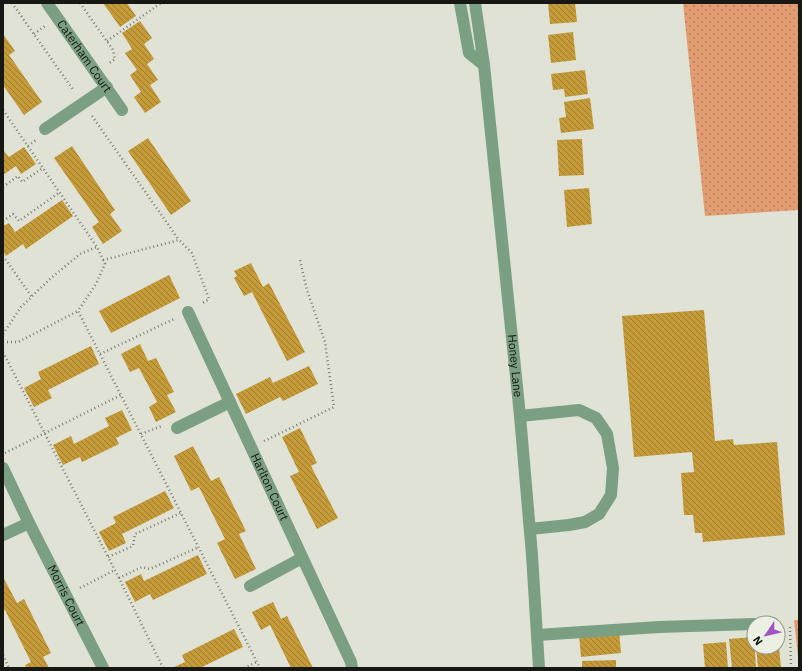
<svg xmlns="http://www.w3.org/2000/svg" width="802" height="671" font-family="'IBM Plex Sans',sans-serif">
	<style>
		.grass { fill: url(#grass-dots) }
		.building { fill: url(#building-back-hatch) }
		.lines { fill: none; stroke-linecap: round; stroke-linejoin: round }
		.path { stroke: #7b7d74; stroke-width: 2.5; stroke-dasharray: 1 3; stroke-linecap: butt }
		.minor { stroke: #7b9f83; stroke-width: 12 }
		.labels { text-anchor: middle; stroke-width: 3; stroke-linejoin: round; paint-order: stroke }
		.street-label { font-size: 12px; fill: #171814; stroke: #ecf0e3 }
	</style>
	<defs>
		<pattern id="grass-dots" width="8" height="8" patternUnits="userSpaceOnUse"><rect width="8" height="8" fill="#e29c71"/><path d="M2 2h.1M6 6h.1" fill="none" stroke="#b67e5c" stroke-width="1.8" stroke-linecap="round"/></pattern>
		<pattern id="building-back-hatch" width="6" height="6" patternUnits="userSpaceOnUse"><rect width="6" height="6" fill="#c59b39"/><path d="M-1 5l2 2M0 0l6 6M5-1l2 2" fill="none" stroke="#9f7d2f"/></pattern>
	</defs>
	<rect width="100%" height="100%" fill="#dfe2d5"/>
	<!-- grass -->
	<path class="grass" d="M683,3H799V210L705,216Z
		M794,620H799V666Z"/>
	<!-- building -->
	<path class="building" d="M103,3H127L136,16L120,27Z
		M548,3H575L577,22L550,24Z
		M140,21L152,38L144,44L154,59L147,64L158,80L150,85L161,102L145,113L134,97L141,92L130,75L137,70L125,53L132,49L122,33Z
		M573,32L576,60L551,63L548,35Z
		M3,34L15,51L9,55L42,102L24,115L3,85Z
		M585,70L588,94L565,97L564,89L553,90L551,74Z
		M590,98L594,129L561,133L559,118L566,117L564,102Z
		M148,138L191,201L171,215L128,151Z
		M582,139L584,175L559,176L557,140Z
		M72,146L115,210L110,214L122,231L103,244L92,227L99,222L54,158Z
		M24,147L36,164L21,174L16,166L3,175V152L4,151L9,157Z
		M589,188L592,224L567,227L564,190Z
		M62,200L73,216L26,249L23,244L6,256L3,251V226L9,223L15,232Z
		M251,263L263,287L269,283L305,352L287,361L252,292L244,296L234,278L237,276L234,271Z
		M169,275L180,298L111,333L99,311Z
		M704,310L715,441L733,439L734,445L777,442L785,535L703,542L702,533H695L693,515H684L681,473L694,472L692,452L634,457L622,316Z
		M140,344L148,361L156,358L174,392L167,395L176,412L156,422L149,407L157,402L139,368L130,372L121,354Z
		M91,346L99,364L48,390L52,398L34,407L24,388L41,379L38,372Z
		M309,366L318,384L283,401L280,397L246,414L236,394L270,377L273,383Z
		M122,410L132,430L116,438L119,444L82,462L80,457L63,465L53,445L71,436L74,444L109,426L105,418Z
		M300,428L317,463L311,466L338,518L317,529L290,476L299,472L282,437Z
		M193,446L211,481L219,477L246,531L239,534L256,569L235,579L217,543L225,539L199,487L191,491L174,456Z
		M165,491L174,508L122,534L126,543L109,551L99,532L116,523L113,517Z
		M198,555L207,574L153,600L150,594L135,602L125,582L141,574L144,581Z
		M3,577L17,603L24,599L51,653L43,657L49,668H26L25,665L31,662L5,610L3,611Z
		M273,602L281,619L287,616L313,668H291L270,625L261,630L252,612Z
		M234,629L243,647L200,668H172L185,662L182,655Z
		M619,631L621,653L581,657L579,634Z
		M754,637L756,668H732L729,639Z
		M726,642L728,668H705L703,644Z
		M756,647H779L781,668H758Z
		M616,660V668H582V661Z"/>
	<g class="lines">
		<!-- path -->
		<path class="path" d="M12,3L74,91
			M80,3L113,50L115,59L108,64
			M34,34L45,26
			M107,41L161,3
			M3,110L97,247
			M92,116L179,240
			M28,146L36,140
			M3,187L18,176L22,182L43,168
			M3,221L13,214L19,221L60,192
			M3,256L32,297
			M103,260L179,240L192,253L209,299L201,304
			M3,334L21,307L50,279L80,254L97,247L105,264L96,284L78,311L260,668
			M3,342H18L78,311
			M3,352L108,557
			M100,354L174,319
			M141,434L162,426
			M264,441L334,407L325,342L307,290L300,260
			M5,453L121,395
			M119,578L108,557L133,546L135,534L181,513
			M80,588L115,570
			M790,627L791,668
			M3,655L9,668
			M163,668L119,578L142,567L150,569L199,547
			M244,668L257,662"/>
		<!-- minor -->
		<g class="minor">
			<path id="s1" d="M47,3L122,110"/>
			<path d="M460,3L469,53L484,65"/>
			<path id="s2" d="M475,3L484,65L520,416L532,555L539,668"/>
			<path d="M45,129L107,87"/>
			<path id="s3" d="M188,312L351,662L352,668"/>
			<path d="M520,416L579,410L596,418L607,434L613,468L611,495L599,514L585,522L569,525L530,529"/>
			<path d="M177,428L230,402"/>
			<path d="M3,468L29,523"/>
			<path id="s4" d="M3,535L29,523L103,668"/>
			<path d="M250,586L302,558"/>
			<path d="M772,623H773"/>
			<path d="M537,635L659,627L754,624"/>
		</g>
	</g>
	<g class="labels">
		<!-- street labels -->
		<g class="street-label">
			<text dy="4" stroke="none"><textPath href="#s1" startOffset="65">Caterham Court</textPath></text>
			<text dy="4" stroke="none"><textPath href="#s2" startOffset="365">Honey Lane</textPath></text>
			<text dy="4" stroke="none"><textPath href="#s3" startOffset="193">Harlton Court</textPath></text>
			<text dy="4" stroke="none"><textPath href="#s4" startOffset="110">Morris Court</textPath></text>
		</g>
	</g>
	<!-- border -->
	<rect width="802" height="671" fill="none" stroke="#171814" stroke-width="8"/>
	<!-- north arrow -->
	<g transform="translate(766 635) rotate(235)"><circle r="19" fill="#ecf0e3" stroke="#979a90"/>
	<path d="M0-3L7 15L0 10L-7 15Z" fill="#a055c7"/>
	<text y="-6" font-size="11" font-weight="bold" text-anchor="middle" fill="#171814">N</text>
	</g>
</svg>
